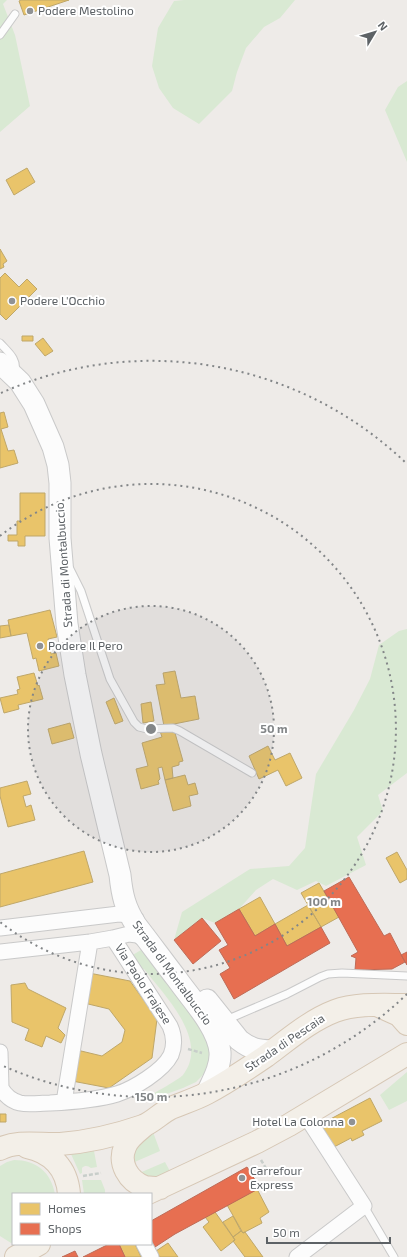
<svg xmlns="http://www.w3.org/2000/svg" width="407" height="1257" font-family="'Exo 2',sans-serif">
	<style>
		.green { fill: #d9e9d3 }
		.homes { fill: #e9c46a; stroke: #bfa769 }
		.shops { fill: #e76f51; stroke: #be6b57 }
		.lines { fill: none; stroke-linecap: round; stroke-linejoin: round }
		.lane-casing { stroke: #c9c9c9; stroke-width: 9 }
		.street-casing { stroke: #c9c9c9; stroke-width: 17 }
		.secondary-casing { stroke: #c9c9c9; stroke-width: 23 }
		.primary-casing { stroke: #d6c7b5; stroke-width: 24 }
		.path { stroke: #c8ceca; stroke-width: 2.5; stroke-dasharray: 4 2; stroke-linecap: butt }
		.lane { stroke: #fcfcfc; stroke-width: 7 }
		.street { stroke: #fcfcfc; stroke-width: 15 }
		.secondary { stroke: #fcfcfc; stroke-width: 21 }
		.primary { stroke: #f3efe8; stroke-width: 22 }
		.ring { fill: none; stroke: #838688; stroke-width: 2; stroke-dasharray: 2 4 }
		.poi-dot { fill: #909294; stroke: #fff; stroke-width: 1.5 }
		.labels { text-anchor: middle; stroke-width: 4; stroke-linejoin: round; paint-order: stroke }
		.poi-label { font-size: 12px; fill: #5d6266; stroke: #fff; text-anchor: start }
		.street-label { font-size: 12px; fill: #5d6266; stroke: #fff }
		.centre { fill: #838688; stroke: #fff; stroke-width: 2 }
		.ring-label { font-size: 12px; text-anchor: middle; font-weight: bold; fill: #838688; stroke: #fff; stroke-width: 4; stroke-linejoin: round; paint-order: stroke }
	</style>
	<rect width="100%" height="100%" fill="#eeebe8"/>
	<!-- green -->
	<path class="green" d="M0,0H7L3,4L15,35L30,106L0,132Z
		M184,0H295L280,18L264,27L246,48L237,72L232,91L199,124L173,108L159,88L152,66L158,28L174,1Z
		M407,81V162L385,110L398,87Z
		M407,629V773L378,795L383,811L357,837L366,865L326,886L316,881L297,890L273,879L256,890L239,909L215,923L202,918L174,940L182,912L250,869L289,866L305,848L316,774L354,710L370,679L379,645L399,631Z
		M141,950L199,1026L210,1047V1062L206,1071L201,1077L196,1082L183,1088L150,1100L139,1097L134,1093L138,1090L140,1095L149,1096C156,1092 178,1080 183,1075C210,1040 164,995 144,969L140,970L131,956Z
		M407,1072V1101L389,1110L380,1095Z
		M153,1132L160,1151L130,1164L132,1148Z
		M94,1151L97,1167L91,1168C88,1166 85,1165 82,1168V1173L80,1174L71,1154Z
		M14,1160C36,1160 51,1172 55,1194H13V1242L11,1243L0,1236V1166L7,1162Z
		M165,1162L172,1175L154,1182L137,1174Z
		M82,1180H101L105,1190V1194H84Z"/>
	<!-- homes -->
	<path class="homes" d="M21,0H69L24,15L19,1Z
		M27,168L35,182L14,195L6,180Z
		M0,249L7,261L3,264L4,267L0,269Z
		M5,273L19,287L27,279L37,289L6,320L0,314V278Z
		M22,336H33V341H22Z
		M43,338L53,351L45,356L35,344Z
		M4,412L8,427L1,429L8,451L14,450L18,463L0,468V413Z
		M20,493H45V536H25V546H18V541H8V535H17V521H20Z
		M50,610L57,637L48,639L51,654L56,653L59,666L39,671L36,658L33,659L27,633L11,636L8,620Z
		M9,625L11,636L0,638V626Z
		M175,671L181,698L195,696L199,719L164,726L156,685L165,684L163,673Z
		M34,673L38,686L39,685L43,699L18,705L19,709L4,713L0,698L18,694L17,690L20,689L17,677Z
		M114,698L123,721L115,724L106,702Z
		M151,702L154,721L143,723L141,704Z
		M70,723L74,738L52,744L48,729Z
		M165,728L175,733L183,761L179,762V765L172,767L173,778L165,780L162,767L158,768L160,779L158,781L159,784L141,789L136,769L148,766L142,743L162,737L160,731Z
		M268,746L275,760L290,753L302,778L286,786L278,770L259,779L249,756Z
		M185,775L188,785L195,783L198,794L189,796L191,806L173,811L165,780Z
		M27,781L31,794L23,796L26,807L31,805L35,820L8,827L0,796V788Z
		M84,851L93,882L0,907V874Z
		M397,852L407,870V879L400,883L386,858Z
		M319,883L339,917L321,927L301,893Z
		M260,897L275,924L255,936L239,909Z
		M308,905L321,927L287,946L275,924Z
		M89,973L130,981L157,1019L152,1058L109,1088L72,1081L77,1050L102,1056L122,1042L125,1030L109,1009L84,1003Z
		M25,983L28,989L66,1008L58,1028L65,1035L61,1043L46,1036L42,1047L25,1040L29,1029L12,1022L11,985Z
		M370,1098L382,1121L362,1131L364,1135L352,1141L351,1138L334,1147L321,1124Z
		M0,1114H6V1122H0Z
		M257,1189L269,1212L260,1218L262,1223L243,1233L227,1205Z
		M215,1212L235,1240L221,1251L203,1227L209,1222L205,1217Z
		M233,1216L241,1231L233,1237L223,1222Z
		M241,1231L243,1233L245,1232L263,1257H245L233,1241L235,1240L233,1237Z
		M168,1243L178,1257H160L156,1251Z
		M119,1244H135L141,1257H125Z"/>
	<!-- shops -->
	<path class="shops" d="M349,877L384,936L390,933L405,962L392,969L355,970L356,958L351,956L358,952L324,891Z
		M239,909L255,936L275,924L287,946L321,927L330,943L234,999L220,974L230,968L219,950L228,945L215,923Z
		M202,918L221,941L193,964L174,940Z
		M407,952V965L401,955Z
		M247,1167L260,1188L175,1234L155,1247L151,1241V1221Z
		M106,1244H119L125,1257H83L107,1245Z
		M75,1251L78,1257H62Z"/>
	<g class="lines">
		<defs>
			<path id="lane" d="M0,35L15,14
				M0,343C8,352 18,359 15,372
				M70,569L81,591L110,679L134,722L139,727L147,729L173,728L180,731L252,773
				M226,1020L287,994L320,977L328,974L342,973L407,976
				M364,1206L394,1257"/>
			<path id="street" d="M0,928L119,914L129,915L136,919
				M0,952L90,942L113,938L129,934L137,935L148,941
				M0,1052L1,1088C5,1095 12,1101 20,1103C29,1105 40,1103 50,1103C70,1102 97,1100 117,1094C133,1089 163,1071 171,1055C175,1045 174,1035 170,1026L113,938
				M64,1102L90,942
				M144,1244L151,1257
				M297,1257L364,1206L306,1116"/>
			<path id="secondary" d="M0,363L20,382L34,404L53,447L58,465L60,483V538L67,624L75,675L91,754L120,875C122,895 125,908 136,925C150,943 163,961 177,979C191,999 218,1027 220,1052C221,1066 213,1080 207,1093
				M207,1000L239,1040C252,1050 258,1050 273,1051"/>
			<path id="primary" d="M379,1006L399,1015L407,1024
				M144,1126C137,1132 128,1138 125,1147C118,1163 128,1181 145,1187C150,1188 155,1188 160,1188
				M27,1147C51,1152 67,1168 69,1194
				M0,1149C17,1140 41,1145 60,1144C87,1142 117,1135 143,1126C153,1122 161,1113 171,1108C183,1103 196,1099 207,1093C228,1082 247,1069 266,1056C288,1040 309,1021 335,1011C357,1003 383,1005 407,1005
				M146,1194L257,1142L289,1125L407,1054
				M16,1257L39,1244"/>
		</defs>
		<!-- lane casing -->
		<use href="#lane" class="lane-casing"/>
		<!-- street casing -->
		<use href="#street" class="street-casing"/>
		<!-- secondary casing -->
		<use href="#secondary" class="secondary-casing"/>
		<!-- primary casing -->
		<use href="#primary" class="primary-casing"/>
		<!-- path -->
		<path class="path" d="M188,1049L202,1053
			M261,1160L270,1175L276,1171
			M83,1176L101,1173"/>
		<!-- lane -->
		<use href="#lane" class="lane"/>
		<!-- street -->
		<use href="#street" class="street"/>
		<!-- secondary -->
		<use href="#secondary" class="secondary"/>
		<!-- primary -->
		<use href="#primary" class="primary"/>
	</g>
	<!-- distance rings -->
	<circle cx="151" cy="729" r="123" fill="#838688" fill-opacity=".12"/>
	<g class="ring">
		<circle cx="151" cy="729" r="123"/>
		<path d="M0 536A245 245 0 1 1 0 922"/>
		<path d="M407 994A368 368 0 0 1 1 1065M1 393A368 368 0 0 1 407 464"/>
	</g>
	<!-- markers -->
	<g class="poi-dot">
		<circle cx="30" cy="11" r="4"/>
		<circle cx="12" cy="301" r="4"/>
		<circle cx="40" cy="646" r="4"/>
		<circle cx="352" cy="1122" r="4"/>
		<circle cx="242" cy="1178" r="4"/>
	</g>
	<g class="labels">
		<!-- poi labels -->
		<g class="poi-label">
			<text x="38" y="15">Podere Mestolino</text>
			<text x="20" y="305">Podere L'Occhio</text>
			<text x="48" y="650">Podere Il Pero</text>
			<text x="344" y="1126" text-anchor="end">Hotel La Colonna</text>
			<text x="250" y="1175">Carrefour<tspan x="250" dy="14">Express</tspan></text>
		</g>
		<!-- street labels -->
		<g class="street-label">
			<text transform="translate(64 565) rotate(-94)" y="4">Strada di Montalbuccio</text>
			<text transform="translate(172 973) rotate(54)" y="4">Strada di Montalbuccio</text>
			<text transform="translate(143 984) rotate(57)" y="4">Via Paolo Frajese</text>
			<text transform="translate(285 1043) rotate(-34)" y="4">Strada di Pescaia</text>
		</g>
	</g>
	<circle cx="151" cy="729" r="6" class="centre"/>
	<g class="ring-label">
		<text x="274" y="733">50 m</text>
		<text x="324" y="906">100 m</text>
		<text x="151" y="1101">150 m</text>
	</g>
	<!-- legend -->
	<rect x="12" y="1193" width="140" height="52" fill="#ffffff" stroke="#bec0c2"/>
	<rect x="20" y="1203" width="20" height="12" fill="#e9c46a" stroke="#bec0c2"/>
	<text x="48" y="1213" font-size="12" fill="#5d6266">Homes</text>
	<rect x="20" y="1223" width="20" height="12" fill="#e76f51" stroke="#bec0c2"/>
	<text x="48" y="1233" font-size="12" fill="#5d6266">Shops</text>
	<!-- north arrow -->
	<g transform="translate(375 32) rotate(52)" stroke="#ffffff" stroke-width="3" paint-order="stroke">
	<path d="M0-3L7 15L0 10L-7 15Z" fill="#5d6266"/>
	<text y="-6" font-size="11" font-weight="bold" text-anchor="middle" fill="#5d6266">N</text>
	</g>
	<!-- scale -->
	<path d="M267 1237v6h123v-6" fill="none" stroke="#5d6266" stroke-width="2"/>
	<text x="273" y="1237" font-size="12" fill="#5d6266" stroke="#ffffff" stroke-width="3" paint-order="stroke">50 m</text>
</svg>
